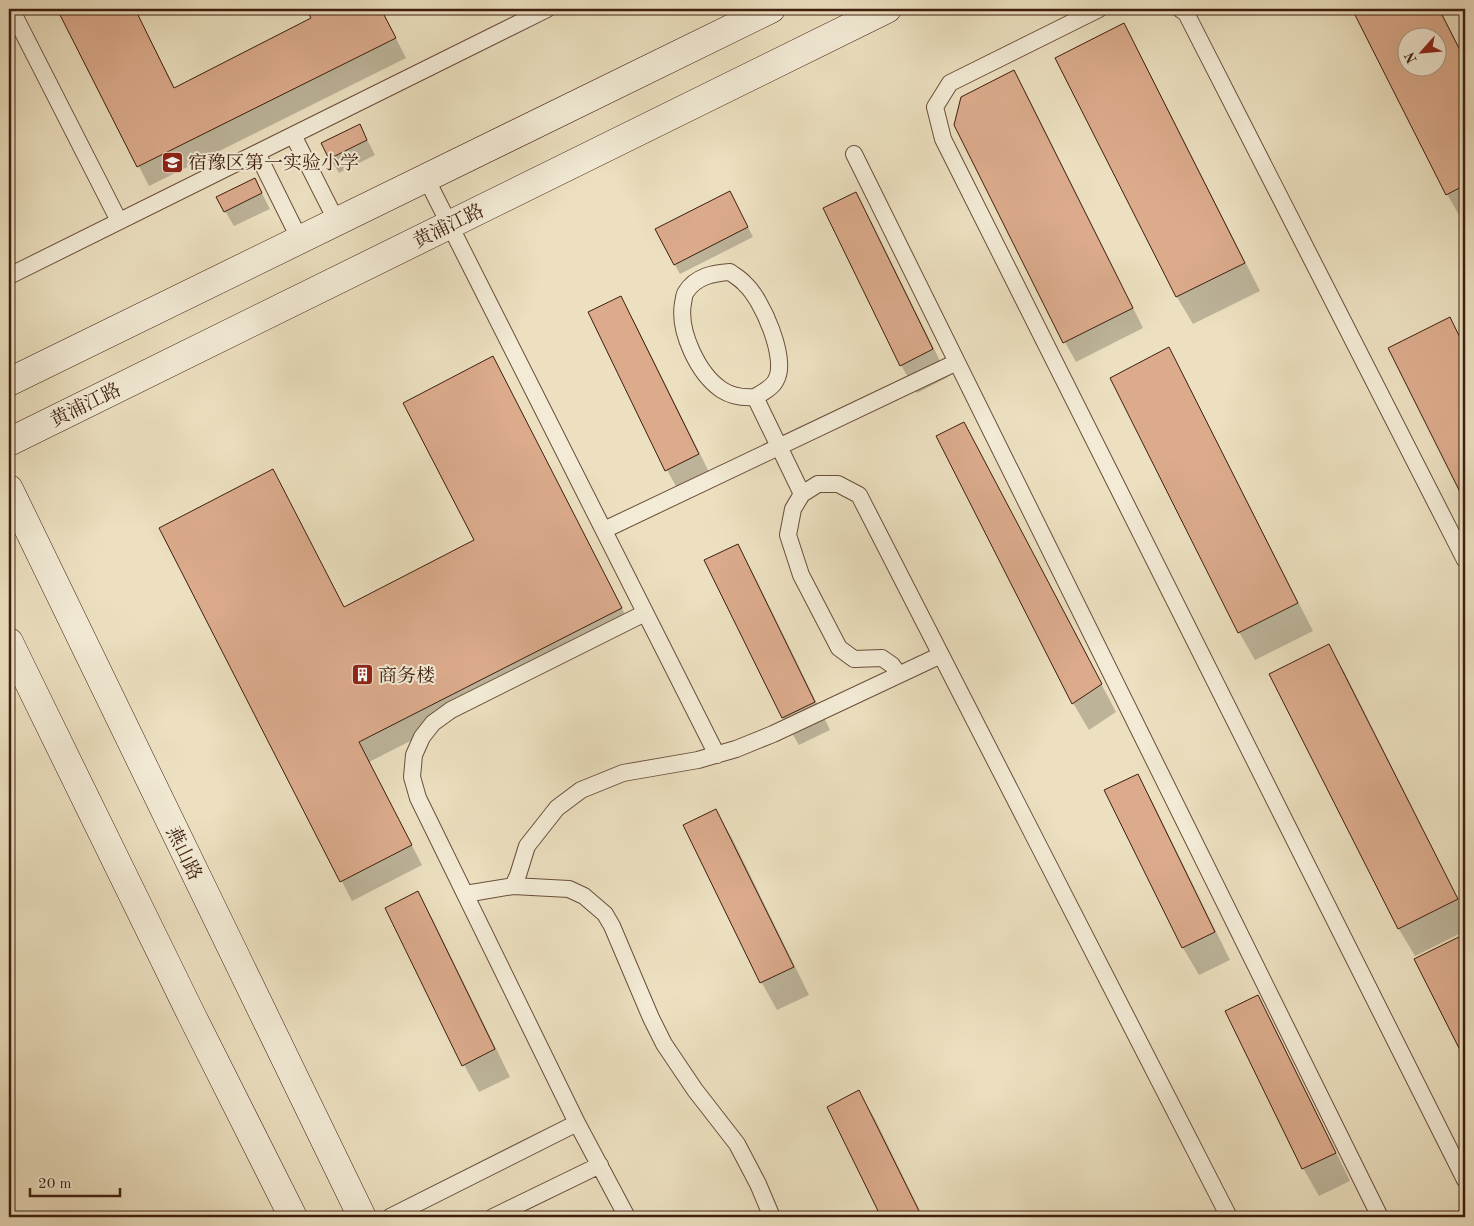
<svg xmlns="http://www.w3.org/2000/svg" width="1474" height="1226" font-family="'Old Standard TT','Noto Serif SC',serif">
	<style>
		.shadow { fill: #0003; fill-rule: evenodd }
		.building { fill: #dbab8c; stroke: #3e1e0e; fill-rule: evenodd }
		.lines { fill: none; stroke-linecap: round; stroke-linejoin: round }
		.lane-casing { stroke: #6a4e3a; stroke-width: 18 }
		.secondary-casing { stroke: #3e1e0e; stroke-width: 29 }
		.lane { stroke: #f3ebd6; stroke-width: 16 }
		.secondary { stroke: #f3ebd6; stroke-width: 28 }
		.labels { text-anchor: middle; stroke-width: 4; stroke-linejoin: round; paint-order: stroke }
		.poi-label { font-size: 19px; fill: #3e1e0e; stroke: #f3ebd6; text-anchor: start }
		.street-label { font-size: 19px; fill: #3e1e0e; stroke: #f3ebd6 }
	</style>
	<rect width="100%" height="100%" fill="#ece0c0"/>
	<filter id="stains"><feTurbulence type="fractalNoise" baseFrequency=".004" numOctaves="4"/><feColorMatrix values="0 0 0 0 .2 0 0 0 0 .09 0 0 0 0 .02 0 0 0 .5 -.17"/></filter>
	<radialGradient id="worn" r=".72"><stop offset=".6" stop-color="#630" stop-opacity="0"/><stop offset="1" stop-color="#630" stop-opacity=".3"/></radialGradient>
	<!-- shadow -->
	<path class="shadow" d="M59,9H135L175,89L313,19L308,9H381L406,58L149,186Z
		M1353,9H1440L1465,59V221L1463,222L1447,194ZM1406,38H1436V68H1406Z
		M1123,24L1139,52L1260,291L1193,324L1177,297L1056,59Z
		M1025,91L1143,328L1076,362L1065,342Z
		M360,126L375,155L339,173L330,158Z
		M255,180L270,209L234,226L225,211Z
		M855,193L871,221L948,377L917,393L901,365L824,208Z
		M735,202L753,237L680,274L675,265Z
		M621,298L636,325L714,482L682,497L667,470Z
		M1449,319L1465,346V500L1390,349Z
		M1169,349L1184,377L1313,631L1255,660L1239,632Z
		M493,358L632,628L369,762L422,865L352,901L161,528L273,471L344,608L476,541Z
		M979,451L1116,712L1089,730L1073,703Z
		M737,545L753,573L830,730L799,745L783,718L706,561Z
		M1329,646L1345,673L1465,913V931L1415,956L1399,929L1271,675Z
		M1138,776L1153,803L1230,960L1199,975L1183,948L1106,791Z
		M716,811L732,838L809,995L777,1010L762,983L685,826Z
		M418,893L433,920L510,1077L479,1092L464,1065Z
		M1465,935V1057L1416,960Z
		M1257,996L1273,1024L1350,1181L1319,1196L1303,1168Z
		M859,1092L875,1119L923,1217H882L828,1107Z"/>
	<!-- building -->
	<path class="building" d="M57,9H135L174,88L311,18L306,9H381L396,38L137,167Z
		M1352,9H1439L1465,60V185L1446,195ZM1406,38H1436V68H1406Z
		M1124,23L1245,263L1176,297L1055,58Z
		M1014,70L1133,308L1063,343L954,125L961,97Z
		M360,124L367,140L329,159L321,143Z
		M255,178L262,193L224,212L216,197Z
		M730,191L748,227L674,265L655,229Z
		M856,192L933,349L900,366L823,208Z
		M621,296L699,454L665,471L588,312Z
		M1450,317L1465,348V502L1388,348Z
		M1169,347L1298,603L1238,633L1110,378Z
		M493,356L622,608L359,742L412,845L340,882L159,528L273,469L344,607L474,540L403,403Z
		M964,422L1102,684L1072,704L936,436Z
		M738,544L815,702L782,718L704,560Z
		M1329,644L1458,899L1398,929L1269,674Z
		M1138,774L1215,932L1182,948L1104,790Z
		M716,809L794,967L760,983L683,825Z
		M418,891L495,1049L462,1066L385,908Z
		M1465,934V1060L1414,959Z
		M1258,995L1336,1153L1302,1169L1225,1011Z
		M859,1090L922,1217H881L827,1107Z"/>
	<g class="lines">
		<defs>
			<path id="lane" d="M11,9L119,221
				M1099,9L950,83L935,107L943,139L1465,1180
				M1180,9L1186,13L1465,560
				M293,135L337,222
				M257,153L300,240
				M854,154L1380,1217
				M426,178L717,755
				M9,276L547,9
				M755,397C762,393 773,387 776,380C788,359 762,299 745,284C741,279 735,276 730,272C714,273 696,276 686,292C684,294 684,299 683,303C678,331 698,374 722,390C733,397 743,398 755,397L802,494
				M604,530L957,362
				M899,675L892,665L882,658L854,659L839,648L801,575L788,535L793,509L802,494L818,484H838L859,495L1229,1217
				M513,886L518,875L527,846L557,808L581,790L623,773L698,760L736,749L773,734L941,655
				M465,894L513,886L569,889L584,896L605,914L612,926L651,1018L664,1044L695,1090L737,1144L758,1184L772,1217
				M390,1217L577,1123
				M493,1217L600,1165
				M627,1217L577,1123L418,798L412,777L414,755L422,737L433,723L451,710L645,613"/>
			<path id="secondary" d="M9,382L771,9
				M9,442L887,9
				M9,489L362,1217
				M9,642L191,1014L293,1217"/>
		</defs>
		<!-- lane casing -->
		<use href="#lane" class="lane-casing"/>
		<!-- secondary casing -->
		<use href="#secondary" class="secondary-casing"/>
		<!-- lane -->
		<use href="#lane" class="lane"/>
		<!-- secondary -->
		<use href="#secondary" class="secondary"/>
	</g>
	<!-- icons -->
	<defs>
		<symbol id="school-square" viewBox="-11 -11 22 22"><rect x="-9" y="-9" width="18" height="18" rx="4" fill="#8f2418" stroke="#f3ebd6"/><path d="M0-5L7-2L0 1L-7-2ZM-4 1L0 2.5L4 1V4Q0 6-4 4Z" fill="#fff"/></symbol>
		<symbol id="building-square" viewBox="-11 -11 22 22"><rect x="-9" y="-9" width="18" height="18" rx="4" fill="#8f2418" stroke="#f3ebd6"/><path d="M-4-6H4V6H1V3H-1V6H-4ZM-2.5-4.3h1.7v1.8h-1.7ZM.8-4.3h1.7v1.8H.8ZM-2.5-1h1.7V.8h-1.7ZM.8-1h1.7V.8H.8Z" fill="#fff"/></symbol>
	</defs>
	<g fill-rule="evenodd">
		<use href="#school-square" x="160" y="150" width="25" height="25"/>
		<use href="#building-square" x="350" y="662" width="25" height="25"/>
	</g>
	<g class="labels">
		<!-- poi labels -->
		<g class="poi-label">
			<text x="188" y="169">宿豫区第一实验小学</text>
			<text x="378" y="682">商务楼</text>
		</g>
		<!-- street labels -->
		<g class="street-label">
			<text transform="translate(448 225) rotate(-26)" y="7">黄浦江路</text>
			<text transform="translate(85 404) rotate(-26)" y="7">黄浦江路</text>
			<text transform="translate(185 853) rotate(64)" y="7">燕山路</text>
		</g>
	</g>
	<!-- margin -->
	<rect width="1474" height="1226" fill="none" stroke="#ece0c0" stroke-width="30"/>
	<rect x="10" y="10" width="1454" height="1206" fill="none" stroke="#3e1e0e" stroke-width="2.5"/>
	<rect x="15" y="15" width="1444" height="1196" fill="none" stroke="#3e1e0e"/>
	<!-- north arrow -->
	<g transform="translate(1422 52) rotate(243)"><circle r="24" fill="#f3ebd6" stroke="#ab9986"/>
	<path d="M0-4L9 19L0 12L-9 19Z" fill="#8f2418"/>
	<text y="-8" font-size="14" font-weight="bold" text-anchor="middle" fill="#3e1e0e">N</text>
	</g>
	<!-- scale -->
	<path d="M30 1188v8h90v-8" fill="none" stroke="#3e1e0e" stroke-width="2.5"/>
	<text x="38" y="1188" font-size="15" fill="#3e1e0e" stroke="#f3ebd6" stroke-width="4" paint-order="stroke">20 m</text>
	<rect width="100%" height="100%" filter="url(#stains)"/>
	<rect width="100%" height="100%" fill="url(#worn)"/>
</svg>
